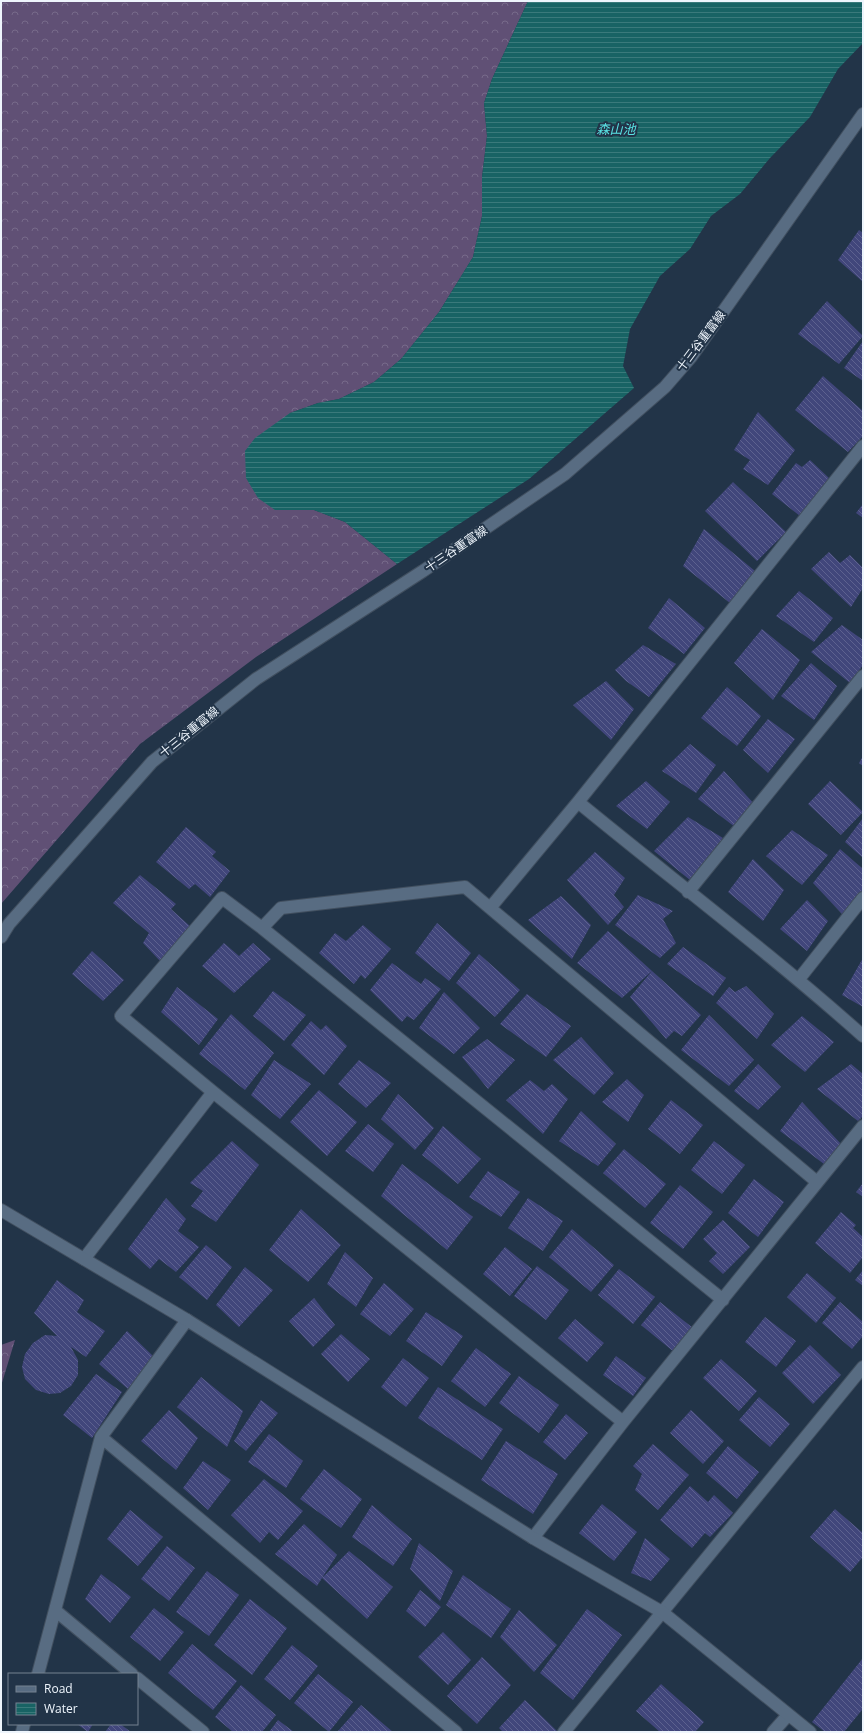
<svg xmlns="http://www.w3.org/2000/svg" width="864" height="1733" font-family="'Open Sans','Noto Sans JP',sans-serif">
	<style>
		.forest { fill: url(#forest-crowns) }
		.water { fill: url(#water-rules) }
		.building { fill: url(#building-back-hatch) }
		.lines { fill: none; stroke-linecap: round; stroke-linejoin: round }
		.street-casing { stroke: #414f5f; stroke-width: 14 }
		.secondary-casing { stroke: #414f5f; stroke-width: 14 }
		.street { stroke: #586c82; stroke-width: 12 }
		.secondary { stroke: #586c82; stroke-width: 12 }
		.labels { text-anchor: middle; stroke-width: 4; stroke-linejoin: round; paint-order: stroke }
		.street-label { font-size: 12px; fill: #eef5fc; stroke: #223448 }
		.water-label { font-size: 13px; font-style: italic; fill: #59e2e4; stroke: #223448 }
	</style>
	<defs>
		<pattern id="forest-crowns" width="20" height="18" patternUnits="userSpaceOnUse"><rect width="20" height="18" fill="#605075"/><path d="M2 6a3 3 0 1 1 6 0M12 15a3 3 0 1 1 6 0" fill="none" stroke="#776a8a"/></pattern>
		<pattern id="water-rules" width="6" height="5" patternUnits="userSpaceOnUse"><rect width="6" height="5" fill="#186364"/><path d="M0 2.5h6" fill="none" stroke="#3a7a7b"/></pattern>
		<pattern id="building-back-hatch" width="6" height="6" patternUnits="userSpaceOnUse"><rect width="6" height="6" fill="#41467b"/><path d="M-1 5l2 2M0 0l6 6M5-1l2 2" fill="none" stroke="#5d618f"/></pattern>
	</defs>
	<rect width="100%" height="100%" fill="#223448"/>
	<!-- forest -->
	<path class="forest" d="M1,1H528L492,79L484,103L487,136L482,177V216L473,257L439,312L401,359L374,382L339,399L318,403L290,413L275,510H314L345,522L397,564L256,657L140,744L1,904Z
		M15,1340L1,1386V1345Z"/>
	<!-- water -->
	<path class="water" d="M528,1H863V43L838,69L810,117L770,158L740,194L711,216L690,249L660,276L630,329L623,366L634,388L529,479L397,564L345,522L314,510H275L258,498L246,478L245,451L255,438L290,413L318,403L339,399L374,382L401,359L439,312L473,257L482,216V177L487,136L484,103L492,79Z"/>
	<!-- building -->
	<path class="building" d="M859,230L863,233V282L838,260Z
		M827,301L863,336L839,364L798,334Z
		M863,341V381L844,368Z
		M823,376L863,411V436L848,452L795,410Z
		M758,412L795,450L768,485L743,469L750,460L734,450Z
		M810,460L830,479L800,516L772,494L796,463L802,467Z
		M733,482L786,532L757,561L705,511Z
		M863,504V518L856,513Z
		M704,529L755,571L730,603L683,566Z
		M829,552L840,563L850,555L863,568V588L851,607L811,569Z
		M799,591L833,618L814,642L776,616Z
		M669,598L705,628L684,654L648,628Z
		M842,625L863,640V665L850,683L811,652Z
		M762,629L800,660L773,700L734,663Z
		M643,645L676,664L649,697L626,681L615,670Z
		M811,663L837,686L814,720L781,696Z
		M606,681L634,709L611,740L573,705Z
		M727,687L761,716L737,746L701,718Z
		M768,719L795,739L768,773L743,750Z
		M690,744L716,765L696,793L662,771Z
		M863,756V766L859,763Z
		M724,771L757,807L739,830L698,799Z
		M646,781L670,802L647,829L616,806Z
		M830,781L863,812L841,835L808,804Z
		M688,817L723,838L690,880L654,851Z
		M863,818V858L845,842Z
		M186,827L216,852L212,856L230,871L210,897L195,884L189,889L156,862Z
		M792,830L828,855L802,885L766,856Z
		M840,849L863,869V890L843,915L813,883Z
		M595,852L625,878L614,895L624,907L608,925L567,880Z
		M753,859L784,890L763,921L728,892Z
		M140,875L176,904L171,909L191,927L161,962L143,943L149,933L113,903Z
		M638,895L673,911L663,919L676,943L660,958L615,925Z
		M561,896L591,925L572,959L528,920Z
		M807,900L828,921L807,951L780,929Z
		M437,923L471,953L449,981L415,953Z
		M363,925L391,949L365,979L361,975L354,984L319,953L335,933L346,941Z
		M608,931L652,971L622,998L577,963Z
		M224,943L239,956L253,943L271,959L234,993L202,966Z
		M683,947L726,978L713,996L667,964Z
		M92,951L124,980L103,1001L72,974Z
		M479,954L520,990L495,1017L456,983Z
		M863,958V1007L842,995Z
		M392,963L421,984L425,978L441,989L414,1020L407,1016L402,1022L370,990Z
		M652,971L701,1015L682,1036L674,1031L666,1039L630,997Z
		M746,986L774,1014L757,1039L716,1003L729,987L735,992Z
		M177,987L218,1019L199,1045L161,1012Z
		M273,991L306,1015L284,1041L253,1016Z
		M444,992L480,1028L454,1054L419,1028Z
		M527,994L571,1026L546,1057L500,1024Z
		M231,1014L274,1053L245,1090L199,1054Z
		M709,1015L754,1060L729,1086L681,1050Z
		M802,1016L834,1042L805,1072L771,1045Z
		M311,1021L321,1030L326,1025L347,1046L324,1075L291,1045Z
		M581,1037L614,1073L594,1095L553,1060Z
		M487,1039L515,1060L488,1089L462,1057Z
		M274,1060L311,1084L280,1119L251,1095Z
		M359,1060L391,1083L366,1108L338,1084Z
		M758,1064L781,1087L758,1110L734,1091Z
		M851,1064L863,1074V1116L858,1121L817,1089Z
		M627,1079L644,1095L628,1122L602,1102Z
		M530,1080L544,1091L552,1084L568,1099L543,1134L506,1100Z
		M319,1090L357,1122L327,1156L290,1122Z
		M398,1094L434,1128L415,1150L381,1119Z
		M671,1100L703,1125L680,1154L648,1129Z
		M802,1102L841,1144L824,1164L780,1131Z
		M581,1111L616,1144L598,1166L559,1141Z
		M368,1124L394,1144L373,1172L345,1151Z
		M443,1126L481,1159L458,1184L422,1155Z
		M232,1141L259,1165L216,1222L191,1206L203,1191L190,1183Z
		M714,1141L745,1165L722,1194L691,1170Z
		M624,1149L666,1184L645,1208L603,1173Z
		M402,1164L473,1217L447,1250L381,1196Z
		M488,1171L520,1192L501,1217L469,1197Z
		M754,1179L784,1202L758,1237L728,1213Z
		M863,1183V1197L856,1192Z
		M680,1185L713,1212L683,1249L650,1223Z
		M166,1198L186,1219L178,1231L199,1247L176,1272L159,1259L150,1269L128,1249Z
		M528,1198L563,1221L543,1251L508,1228Z
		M301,1209L341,1245L308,1282L269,1250Z
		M841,1212L856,1225L853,1228L863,1237V1257L850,1273L815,1243Z
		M723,1220L750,1247L723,1274L709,1261L717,1253L703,1239Z
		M572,1229L614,1265L591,1292L549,1257Z
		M206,1245L232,1267L207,1300L179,1277Z
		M505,1247L532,1269L510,1296L483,1274Z
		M345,1252L373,1278L356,1307L327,1284Z
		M537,1266L569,1290L546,1320L514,1296Z
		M245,1267L273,1290L239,1327L216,1305Z
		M619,1269L655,1297L633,1324L598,1295Z
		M863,1270V1286L855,1280Z
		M807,1273L836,1298L816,1323L787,1297Z
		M57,1280L84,1300L77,1312L105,1331L86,1357L71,1347L78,1360V1375L71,1386L60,1393L49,1394L36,1390L25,1379L22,1367L25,1354L33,1343L45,1335L57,1336L34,1313Z
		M384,1283L414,1309L390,1336L360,1314Z
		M314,1298L335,1325L313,1347L289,1321Z
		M660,1302L693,1328L674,1352L641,1325Z
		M840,1302L863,1322V1336L852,1349L822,1323Z
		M426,1312L463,1336L442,1366L406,1341Z
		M765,1317L796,1341L776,1367L745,1342Z
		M575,1319L604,1343L587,1362L558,1338Z
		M127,1331L153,1356L128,1389L99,1364Z
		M341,1334L370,1359L348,1382L321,1354Z
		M810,1345L841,1375L813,1404L782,1373Z
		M476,1348L511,1374L485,1407L451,1381Z
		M616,1356L646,1378L633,1396L603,1375Z
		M403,1358L429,1378L406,1407L381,1387Z
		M721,1359L757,1391L739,1411L703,1378Z
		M96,1374L122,1392L92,1438L63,1415Z
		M519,1376L559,1405L539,1433L499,1403Z
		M201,1377L243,1411L227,1447L177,1407Z
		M438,1387L503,1429L482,1460L418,1418Z
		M759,1397L790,1424L770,1447L739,1420Z
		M261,1400L278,1413L246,1451L234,1441Z
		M169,1410L198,1438L176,1470L141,1441Z
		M691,1410L724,1441L703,1464L670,1433Z
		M566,1414L588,1433L565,1460L543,1442Z
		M269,1434L303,1461L286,1488L248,1462Z
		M506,1441L558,1474L533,1514L481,1480Z
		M653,1444L689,1475L658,1510L635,1490L642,1474L633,1466Z
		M728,1446L759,1472L737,1499L706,1473Z
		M203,1461L231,1480L208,1510L183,1488Z
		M324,1469L362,1499L341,1528L300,1499Z
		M264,1479L303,1511L278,1540L269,1532L260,1543L231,1515Z
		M690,1486L708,1502L714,1495L733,1513L710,1537L705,1533L692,1548L660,1520Z
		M602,1504L637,1532L614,1561L579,1533Z
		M372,1505L412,1539L393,1566L352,1537Z
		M835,1509L863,1533V1557L850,1572L810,1537Z
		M130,1510L163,1537L138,1566L107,1539Z
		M304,1524L337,1555L322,1578L349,1551L393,1587L367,1619L322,1578L317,1586L275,1554Z
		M645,1538L670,1559L651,1581L631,1573Z
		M419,1543L453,1571L440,1601L410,1569Z
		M167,1546L195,1568L169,1601L141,1579Z
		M207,1571L239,1595L209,1636L176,1612Z
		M101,1574L131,1597L110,1623L85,1599Z
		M463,1575L511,1609L491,1638L446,1605Z
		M420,1590L441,1607L425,1627L406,1611Z
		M250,1599L287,1628L252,1675L214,1645Z
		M154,1608L184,1632L160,1661L130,1637Z
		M587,1609L622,1635L573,1700L540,1673Z
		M519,1610L557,1645L534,1672L500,1637Z
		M443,1632L471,1660L448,1685L418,1657Z
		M192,1644L237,1681L213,1710L168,1673Z
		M292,1645L318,1666L290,1700L264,1679Z
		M482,1657L511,1685L477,1724L447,1696Z
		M863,1658V1711L862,1710L844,1732H825L812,1722Z
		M318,1674L353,1702L329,1732L294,1703Z
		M661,1684L704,1722L695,1732H660L636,1711Z
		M241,1685L276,1715L262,1732H233L215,1717Z
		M525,1700L558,1732H503L499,1728Z
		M361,1705L393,1732L338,1731Z
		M278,1720L294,1732H269Z
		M77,1724H93L88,1732Z
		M111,1724H120L131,1732H105Z"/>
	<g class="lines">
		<defs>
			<path id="street" d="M578,802C673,880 771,954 863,1036
				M688,892L863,676
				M490,908L817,1182
				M262,928L281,908L465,887L490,908L578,802L863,446
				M799,979L863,898
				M84,1259L213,1092
				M623,1422L213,1092L121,1016L222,898L262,928L723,1300
				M101,1437L456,1732
				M533,1538L623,1422L863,1126
				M56,1611L132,1674
				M38,1674L101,1437L187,1320
				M137,1678L203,1732
				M22,1732L24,1724
				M564,1732L863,1367
				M773,1732L788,1715"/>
			<path id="secondary" d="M1,937L9,924L152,762L256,679L423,571L565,474L665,387L691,357L863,114
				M1,1210L187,1320L533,1538L662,1612L810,1732"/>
		</defs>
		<!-- street casing -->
		<use href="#street" class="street-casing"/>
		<!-- secondary casing -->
		<use href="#secondary" class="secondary-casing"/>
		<!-- street -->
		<use href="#street" class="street"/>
		<!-- secondary -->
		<use href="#secondary" class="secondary"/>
	</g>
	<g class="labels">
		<!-- street labels -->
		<g class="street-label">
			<text transform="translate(701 341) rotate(-53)" y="4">十三谷重富線</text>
			<text transform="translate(456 549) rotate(-34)" y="4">十三谷重富線</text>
			<text transform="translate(189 732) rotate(-39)" y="4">十三谷重富線</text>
		</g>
		<!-- water labels -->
		<g class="water-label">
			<text x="616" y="134">森山池</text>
		</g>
	</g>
	<!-- border -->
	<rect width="864" height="1733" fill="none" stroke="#eef5fc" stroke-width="4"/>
	<!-- legend -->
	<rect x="8" y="1673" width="130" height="52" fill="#223448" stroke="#748190"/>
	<rect x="16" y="1686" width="20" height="6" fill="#586c82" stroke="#748190"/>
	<text x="44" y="1693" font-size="12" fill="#eef5fc">Road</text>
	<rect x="16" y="1703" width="20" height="12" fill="url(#water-rules)" stroke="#748190"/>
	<text x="44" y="1713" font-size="12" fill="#eef5fc">Water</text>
</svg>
